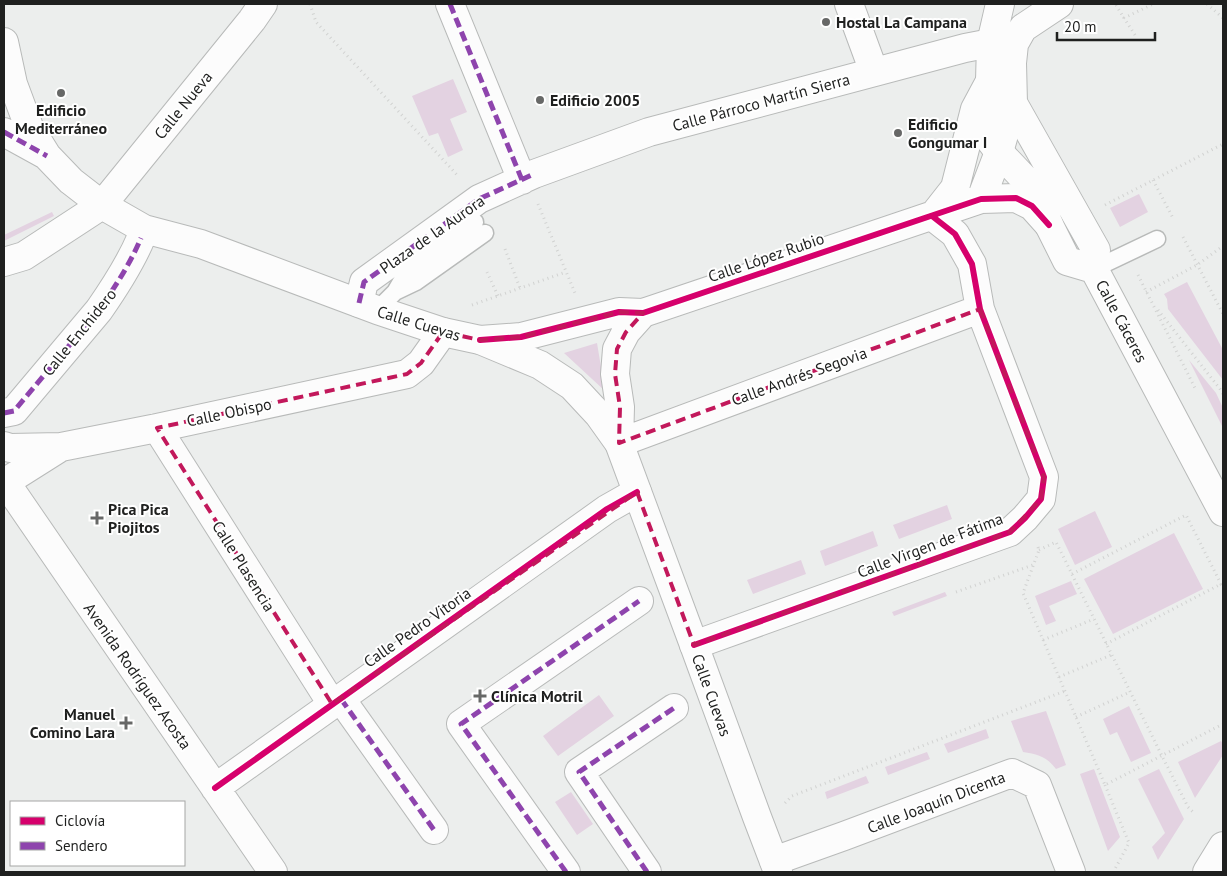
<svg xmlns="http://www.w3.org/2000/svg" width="1227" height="876" font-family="'PT Sans',sans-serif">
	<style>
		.green { fill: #e3d2e1 }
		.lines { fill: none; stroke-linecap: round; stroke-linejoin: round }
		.lane-casing { stroke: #b8bab9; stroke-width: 19 }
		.street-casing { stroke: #b8bab9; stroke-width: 30 }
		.secondary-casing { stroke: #b8bab9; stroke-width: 30 }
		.path { stroke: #d1d2d1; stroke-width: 3; stroke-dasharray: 1 4; stroke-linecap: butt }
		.lane { stroke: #fcfcfc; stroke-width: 16 }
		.street { stroke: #fcfcfc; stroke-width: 28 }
		.secondary { stroke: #fcfcfc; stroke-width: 28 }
		.quiet { stroke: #8e44ad; stroke-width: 5; stroke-dasharray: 10 5; stroke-linecap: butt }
		.cycleway-casing { stroke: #fff; stroke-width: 9 }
		.cycleway { stroke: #d6006c; stroke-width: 6 }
		.marked { fill: none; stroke: #c2185b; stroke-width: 4; stroke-dasharray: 10 6; stroke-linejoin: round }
		.poi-dot { fill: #676867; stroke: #fff; stroke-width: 2 }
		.labels { text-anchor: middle; stroke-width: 4; stroke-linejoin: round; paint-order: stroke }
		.poi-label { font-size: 16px; font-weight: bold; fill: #1f201f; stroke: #fff; text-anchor: start }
		.street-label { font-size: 16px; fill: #1f201f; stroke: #fff }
	</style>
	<rect width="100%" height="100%" fill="#eceeed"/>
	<!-- green -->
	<path class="green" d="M453,79L467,112L450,119L463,150L448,157L438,133L429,136L412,96Z
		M1139,194L1148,212L1120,227L1110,208Z
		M52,212L54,216L4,241V235Z
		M1187,282L1223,350V380L1168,309L1167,299L1164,294Z
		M597,343L605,391L564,353Z
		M1189,360L1216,393L1223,408V428Z
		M947,505L952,519L899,539L893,525Z
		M1095,511L1112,547L1075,565L1058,529Z
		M873,531L878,546L825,566L820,551Z
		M1174,533L1203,589L1113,634L1084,579Z
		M801,560L806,574L753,594L747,580Z
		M1071,581L1077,594L1049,606L1056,621L1046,625L1035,596Z
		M945,592L947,596L894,616L892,612Z
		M599,695L614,716L558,756L543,736Z
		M1129,706L1151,753L1131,762L1117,732L1110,735L1103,719Z
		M1046,711L1066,765L1056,769C1047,757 1038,754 1023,752L1011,721Z
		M986,729L989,738L948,753L944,744Z
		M1221,741L1223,744V755L1195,798L1178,762Z
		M927,752L930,759L888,775L885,767Z
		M1094,769L1120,837L1108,851L1080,774Z
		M1159,769L1184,819L1158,860L1152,847L1165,833L1138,779Z
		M866,776L869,783L827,799L825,792Z
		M571,792L593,824L577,835L555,802Z"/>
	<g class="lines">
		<defs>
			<path id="lane" d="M1094,269L1157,239
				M395,292L406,273L475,222
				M377,310L395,292L416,282L485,233"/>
			<path id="street" d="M450,4L522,180
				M849,4L874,72
				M4,42L13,84L29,127L47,156L71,181L102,205
				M4,132L44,154
				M981,199L999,152L1013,103
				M933,216L955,188L975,109L990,81
				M359,303L364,282L479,199L534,174L649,132L965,48L991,43
				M643,313L626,332L617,349L615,374L620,407L619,443L980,309
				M480,340L521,337L619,312L643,313L981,199L1016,198L1032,206L1049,225
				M4,413L14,411L99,310C115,287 130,264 141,238
				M157,428L332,704
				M4,446L10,448L61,447
				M4,480L273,872
				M4,483L61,447L157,428L407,374L421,363L443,332
				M694,645L1010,532L1025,518L1041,499L1044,477L980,309L972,264L955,234L932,216
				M341,699L434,830
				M215,788L607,509L637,492
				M774,861L844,836L1012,773L1037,785L1071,872
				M566,872L461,724L639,601
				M647,872L579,772L674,708"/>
			<path id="secondary" d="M1000,4L991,43L990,81L996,100L987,126L990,140L999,152L1035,190L1049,225L1067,261L1094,269
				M1059,4L1023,28L1014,44L1012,63L1013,103L1096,250L1094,269L1223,512
				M102,205L144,229L201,244L377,310L443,332L480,340L540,365L572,386L599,415L619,443L694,645L757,817L778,872
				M4,262L24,256L102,205L252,20L263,4
				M1207,872L1223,846"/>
		</defs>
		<!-- lane casing -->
		<use href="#lane" class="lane-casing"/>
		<!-- street casing -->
		<use href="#street" class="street-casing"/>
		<!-- secondary casing -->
		<use href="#secondary" class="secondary-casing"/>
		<!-- path -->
		<path class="path" d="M310,4L316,22L459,177
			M1207,4L1223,18
			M1116,5L1124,18
			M1135,35L1124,18L1153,4
			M1153,180L1173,218
			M538,204L575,293
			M1105,205L1223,144
			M1183,237L1223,314
			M505,249L520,288
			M487,272L498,296
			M1138,275L1196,390
			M1146,292L1197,265L1223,246
			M472,305L566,272
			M1158,310L1220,389L1223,394
			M1038,547L1039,550L1023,593L1105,785L1223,724
			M1039,550L1056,542L1162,756L1188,807L1193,812
			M1072,574L1186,515L1221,584
			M956,592L1033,565
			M1043,640L1094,619
			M1106,644L1221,584L1223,588
			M1059,677L1111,655
			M1076,717L1130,692
			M1105,785L1129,843L1115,869L1116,872
			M785,803L792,796L1065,691"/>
		<!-- lane -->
		<use href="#lane" class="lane"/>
		<!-- street -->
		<use href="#street" class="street"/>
		<!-- secondary -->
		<use href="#secondary" class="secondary"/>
		<!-- quiet -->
		<path class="quiet" d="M450,4L522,180
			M4,132L47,156
			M359,303L364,282L479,199L534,174
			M4,413L14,411L99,310C115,287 130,264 141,238
			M341,699L434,830
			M566,872L461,724L639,601
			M647,872L579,772L674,708"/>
		<defs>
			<path id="cycleway" d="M480,340L521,337L619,312L643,313L981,199L1016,198L1032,206L1049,225
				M694,645L1010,532L1025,518L1041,499L1044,477L980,309L972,264L955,234L932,216
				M215,788L607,509L637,492"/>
		</defs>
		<!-- cycleway casing -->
		<use href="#cycleway" class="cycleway-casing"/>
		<!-- cycleway -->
		<use href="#cycleway" class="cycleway"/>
	</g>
	<!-- marked area -->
	<path class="marked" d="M980,309L1044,477L1041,499L1010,532L694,645L637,492L332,704L157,428L407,374L421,363L443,332L480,340L521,337L619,312L643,313L626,332L617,349L615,374L620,407L619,443Z"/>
	<!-- markers -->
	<g class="poi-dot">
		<circle cx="826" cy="22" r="5"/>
		<circle cx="61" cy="93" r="5"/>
		<circle cx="540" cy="100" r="5"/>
		<circle cx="898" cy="133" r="5"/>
		<path d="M94.5 510.5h5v5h5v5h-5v5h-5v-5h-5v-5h5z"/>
		<path d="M477.5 688.5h5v5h5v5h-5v5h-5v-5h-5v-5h5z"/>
		<path d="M123.5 715.5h5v5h5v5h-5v5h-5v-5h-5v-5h5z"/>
	</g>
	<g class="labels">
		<!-- poi labels -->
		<g class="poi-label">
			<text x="836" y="28">Hostal La Campana</text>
			<text x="550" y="106">Edificio 2005</text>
			<text x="61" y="116" text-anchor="middle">Edificio<tspan x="61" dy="18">Mediterráneo</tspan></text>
			<text x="908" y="130">Edificio<tspan x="908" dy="18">Gongumar I</tspan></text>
			<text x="108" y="515">Pica Pica<tspan x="108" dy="18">Piojitos</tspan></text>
			<text x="491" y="702">Clínica Motril</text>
			<text x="115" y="720" text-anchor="end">Manuel<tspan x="115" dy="18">Comino Lara</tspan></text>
		</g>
		<!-- street labels -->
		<g class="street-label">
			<text transform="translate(761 102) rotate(-15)" y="6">Calle Párroco Martín Sierra</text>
			<text transform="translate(183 105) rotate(-51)" y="6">Calle Nueva</text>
			<text transform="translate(432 234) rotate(-35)" y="6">Plaza de la Aurora</text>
			<text transform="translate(766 257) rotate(-19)" y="6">Calle López Rubio</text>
			<text transform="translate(1122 321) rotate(62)" y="6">Calle Cáceres</text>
			<text transform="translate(419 323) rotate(17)" y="6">Calle Cuevas</text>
			<text transform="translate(79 332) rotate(-51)" y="6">Calle Enchidero</text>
			<text transform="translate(799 376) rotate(-20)" y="6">Calle Andrés Segovia</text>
			<text transform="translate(229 412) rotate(-12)" y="6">Calle Obispo</text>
			<text transform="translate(930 545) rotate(-21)" y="6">Calle Virgen de Fátima</text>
			<text transform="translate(244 566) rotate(58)" y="6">Calle Plasencia</text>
			<text transform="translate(417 627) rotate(-35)" y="6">Calle Pedro Vitoria</text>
			<text transform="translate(138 676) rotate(55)" y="6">Avenida Rodríguez Acosta</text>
			<text transform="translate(712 695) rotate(70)" y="6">Calle Cuevas</text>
			<text transform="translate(936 802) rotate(-21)" y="6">Calle Joaquín Dicenta</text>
		</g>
	</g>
	<!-- border -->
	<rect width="1227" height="876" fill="none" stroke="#1f201f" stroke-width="10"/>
	<!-- legend -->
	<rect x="10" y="801" width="175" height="65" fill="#ffffff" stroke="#a5a6a5"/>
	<rect x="20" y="817" width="25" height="8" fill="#d6006c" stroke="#a5a6a5"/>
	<text x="55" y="826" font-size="15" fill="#1f201f">Ciclovía</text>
	<rect x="20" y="842" width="25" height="8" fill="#8e44ad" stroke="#a5a6a5"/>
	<text x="55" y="851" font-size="15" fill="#1f201f">Sendero</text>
	<!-- scale -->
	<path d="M1057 32v8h98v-8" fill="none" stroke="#1f201f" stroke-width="2.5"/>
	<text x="1064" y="32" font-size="15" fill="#1f201f" stroke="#ffffff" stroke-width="4" paint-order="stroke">20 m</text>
</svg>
